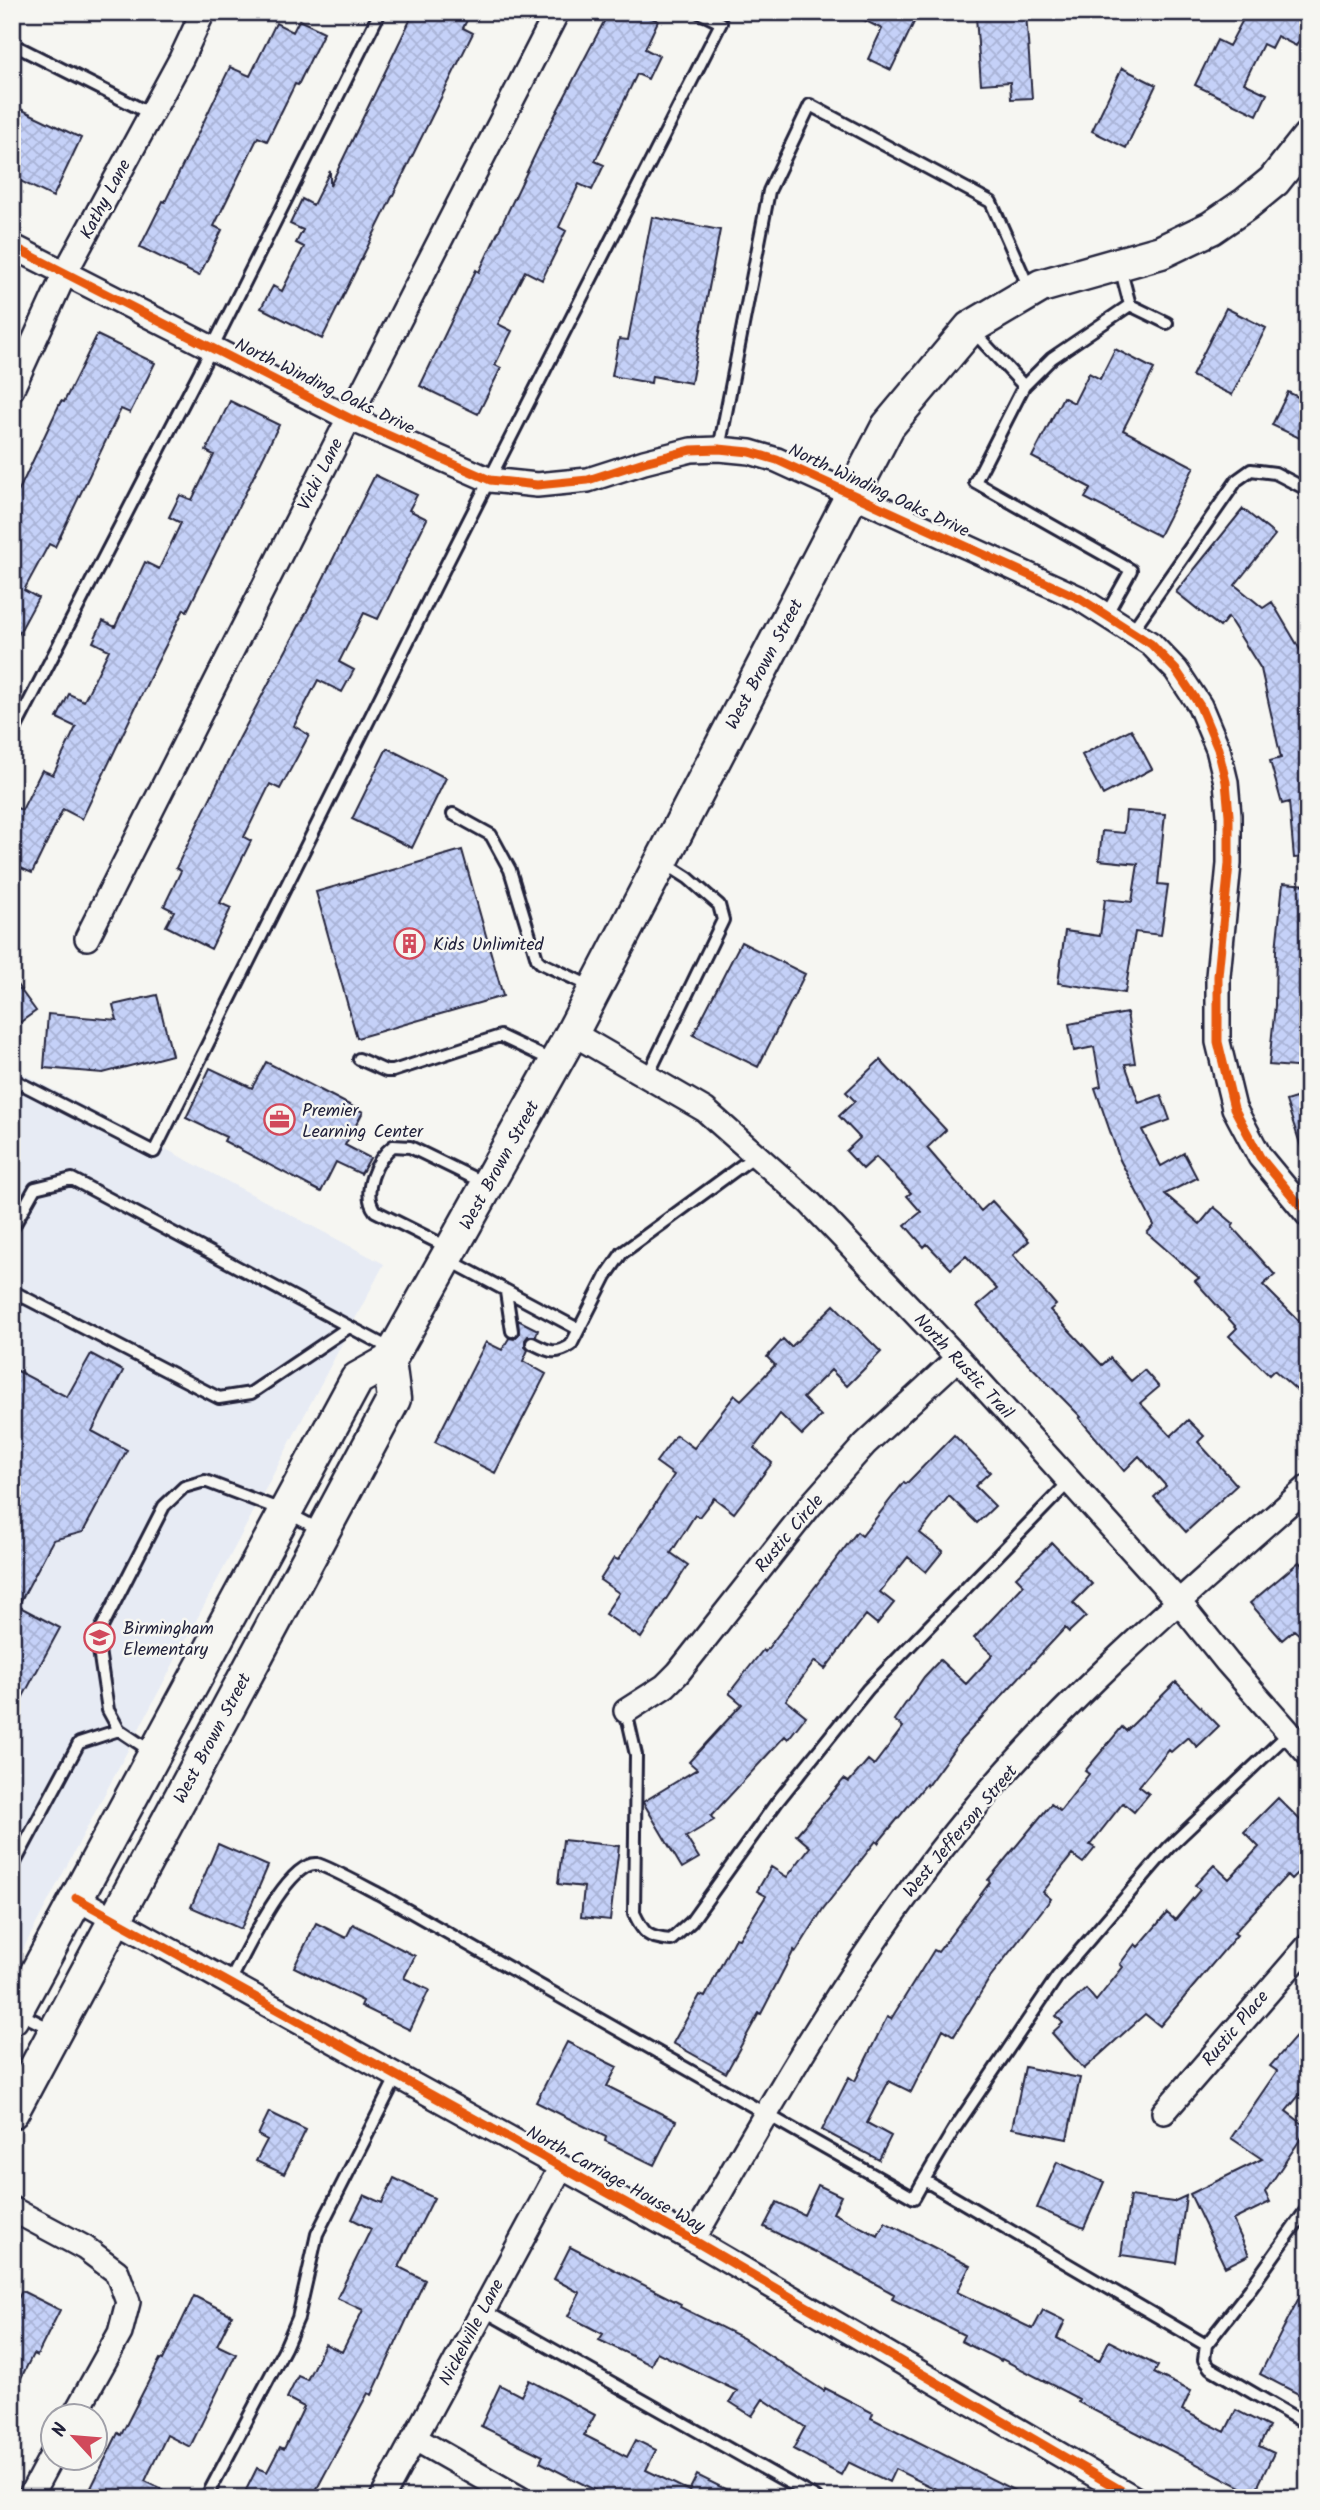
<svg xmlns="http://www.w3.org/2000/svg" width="1320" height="2510" font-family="Kalam,sans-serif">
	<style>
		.built { fill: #e7ebf4 }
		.building { fill: url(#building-cross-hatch); stroke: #22223b; stroke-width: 2 }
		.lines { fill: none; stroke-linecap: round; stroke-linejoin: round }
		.lane-casing { stroke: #22223b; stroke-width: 16 }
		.street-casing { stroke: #22223b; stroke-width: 28 }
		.secondary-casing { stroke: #22223b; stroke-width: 37 }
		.lane { stroke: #f6f6f2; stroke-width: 10 }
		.street { stroke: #f6f6f2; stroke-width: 23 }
		.secondary { stroke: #f6f6f2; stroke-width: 32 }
		.cycleway-casing { stroke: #f6f6f2; stroke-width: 13 }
		.cycleway { stroke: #e8590c; stroke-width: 9 }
		.labels { text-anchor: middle; stroke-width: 5; stroke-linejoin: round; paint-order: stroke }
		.street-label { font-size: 18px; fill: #22223b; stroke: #f6f6f2 }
		.poi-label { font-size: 18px; fill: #22223b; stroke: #f6f6f2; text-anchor: start }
	</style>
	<defs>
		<pattern id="building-cross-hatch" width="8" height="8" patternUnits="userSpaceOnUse" patternTransform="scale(1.75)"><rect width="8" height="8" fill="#c5d1f8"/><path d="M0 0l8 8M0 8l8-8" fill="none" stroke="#a9b3d6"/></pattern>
	</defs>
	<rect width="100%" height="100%" fill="#f6f6f2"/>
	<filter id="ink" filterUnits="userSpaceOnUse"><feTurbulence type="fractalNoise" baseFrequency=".0143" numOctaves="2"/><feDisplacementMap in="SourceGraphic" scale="14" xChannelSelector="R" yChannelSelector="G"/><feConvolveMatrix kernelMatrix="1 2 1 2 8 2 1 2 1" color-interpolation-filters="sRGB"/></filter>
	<g filter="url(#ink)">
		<!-- built -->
		<path class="built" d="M12,1068L384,1264L12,1970Z"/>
		<!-- building -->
		<path class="building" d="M414,12H471L463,28L473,33L322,339L261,308L273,286L282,291L304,247L296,243L303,230L290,224L302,199L313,205L330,171V186Z
			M609,12H640L658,21L645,49L659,56L648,79L637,74L595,161L604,165L592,190L579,184L559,227L566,231L542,280L525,271L498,324L512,331L495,365L501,368L478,414L420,386L476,270L479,272L544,136Z
			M848,12H919L891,70L868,59L882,29Z
			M1247,12H1308V24L1296,46L1277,36L1271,48L1263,44L1244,83L1267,94L1257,115L1195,85L1217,40L1229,46Z
			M1026,13L1032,98L1011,99L1010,82L981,84L976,17Z
			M299,20L324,32L298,85L295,84L267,141L258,137L214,226L222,230L199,276L140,247L163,201L165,202L230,67L250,76L276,23L293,32Z
			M1122,68L1156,85L1126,148L1092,131Z
			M12,105L81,138L53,197L12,177Z
			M652,217L720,230L691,383L652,376L651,383L612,376L619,339L628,340Z
			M1226,308L1266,328L1232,395L1192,376Z
			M97,335L155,363L130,413L121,409L55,547L49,544L24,590L38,598L12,646V505L61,401L64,402Z
			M1115,349L1154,369L1123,430L1194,467L1159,536L1085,498L1091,488L1032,457L1063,397L1074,403L1089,373L1100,379Z
			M1288,392L1308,402V442L1272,425Z
			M230,401L279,425L187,611L184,609L153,671L82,819L63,809L32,873L12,864V806L22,810L42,770L53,775L76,727L57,718L69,694L84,701L109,650L93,642L103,621L115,627L145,562L159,569L181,523L169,517L180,495L192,500L214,455L206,451Z
			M375,475L417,495L409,510L427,519L378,619L364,613L339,662L354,670L342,692L318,680L294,726L309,735L280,789L270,784L244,837L251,841L220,903L231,908L211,949L166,926L174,911L164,906L181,871L176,868L239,739L307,611Z
			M1243,509L1275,535L1235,585L1263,608L1272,602L1308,663V857L1294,858L1289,802L1282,804L1270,761L1281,758L1261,669L1228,617L1220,627L1176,592Z
			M1131,729L1152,769L1103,795L1082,755Z
			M387,748L446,778L412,848L352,819Z
			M1126,811L1165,814L1158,884L1168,885L1161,935L1135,932L1125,993L1058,983L1065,931L1100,936L1105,899L1132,902L1138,864L1099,860L1102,831L1124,833Z
			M462,850L503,996L357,1038L316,892Z
			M1283,883L1308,885V1068L1269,1065L1275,1005L1276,950Z
			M741,942L805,974L758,1067L693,1035Z
			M12,978L36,1011L12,1028Z
			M157,995L172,1055L103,1073L44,1068L48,1014L117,1020L113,1005Z
			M1127,1013L1135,1063L1125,1064L1139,1103L1161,1095L1170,1120L1142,1130L1161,1166L1184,1153L1197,1178L1165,1194L1200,1224L1214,1207L1234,1224L1232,1227L1275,1275L1263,1285L1308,1330V1400L1274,1370L1269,1375L1229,1336L1237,1328L1195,1281L1199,1278L1147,1233L1154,1225L1120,1160L1095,1088L1101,1086L1094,1047L1074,1051L1069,1024Z
			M880,1060L946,1130L927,1148L981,1211L992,1201L1029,1241L1013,1255L1056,1305L1050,1310L1102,1365L1110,1358L1131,1381L1144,1370L1159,1387L1140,1403L1171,1436L1188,1420L1204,1436L1198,1442L1237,1485L1186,1532L1154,1497L1166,1486L1139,1456L1124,1471L1079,1418L1081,1417L1009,1344L977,1306L997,1289L966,1256L951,1269L927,1244L924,1247L905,1225L921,1212L907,1196L911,1193L876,1157L863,1169L846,1151L860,1138L839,1116L855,1101L846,1092Z
			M266,1062L363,1112L345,1145L370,1158L361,1174L336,1162L321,1192L224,1141L226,1137L186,1118L210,1068L252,1088Z
			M1308,1094V1156H1304L1286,1101Z
			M834,1305L881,1352L847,1386L831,1370L803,1398L821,1416L802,1435L780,1414L754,1448L772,1463L734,1513L714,1498L699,1517L695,1515L671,1553L688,1565L641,1638L605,1614L619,1593L600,1580L614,1558L618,1560L674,1475L656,1462L676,1435L694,1448L735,1395L741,1400L775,1365L767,1357L783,1339L791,1347Z
			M518,1320L538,1330L536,1336H528L525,1340V1347L528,1350L523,1361L546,1374L495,1473L435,1442L486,1342L502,1350L509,1338L514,1339L519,1334Z
			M91,1354L123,1371L92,1431L127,1450L83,1532L53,1540L18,1606L60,1628L12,1717V1368L67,1397Z
			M954,1435L990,1472L975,1486L995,1506L977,1523L949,1496L920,1533L943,1551L926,1572L908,1557L880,1592L894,1603L877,1624L866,1615L825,1669L815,1661L786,1700L806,1716L788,1739L785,1736L711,1816L714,1820L686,1837L699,1858L682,1868L643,1802L697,1769L689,1762L742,1704L729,1693L763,1650L765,1652L857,1532L862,1536L904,1482L906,1484Z
			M1052,1543L1092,1584L1073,1603L1086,1616L1069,1632L1065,1628L960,1741L927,1786L926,1784L878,1843L876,1841L823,1909L796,1952L794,1950L761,2014L759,2013L726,2073L673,2043L700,1995L705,1997L735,1938L739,1939L766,1896L757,1891L771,1867L787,1877L810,1847L796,1835L844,1779L849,1782L868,1760L874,1765L903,1727L894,1720L924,1677L940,1660L966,1684L993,1655L974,1638L1024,1585L1016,1577Z
			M1299,1562L1308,1572V1642L1294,1630L1282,1640L1250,1603Z
			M1176,1682L1219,1726L1197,1747L1188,1737L1171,1752L1169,1750L1139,1786L1149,1794L1134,1812L1123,1803L1090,1845L1095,1848L1083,1863L1072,1855L1043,1892L1051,1899L991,1976L954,2036L943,2029L911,2092L889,2081L867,2123L891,2136L879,2160L822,2130L849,2077L855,2081L887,2017L891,2019L934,1950L938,1952L990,1882L988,1880L1051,1804L1060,1811L1089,1774L1085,1771L1122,1727L1126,1731Z
			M1278,1798L1308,1828V1862L1291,1879L1287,1875L1234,1933L1237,1935L1160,2026L1145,2014L1084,2069L1052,2033L1063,2023L1056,2016L1086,1989L1096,2001L1123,1967L1120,1964L1135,1944L1138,1947L1167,1913L1175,1920L1200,1890L1195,1885L1214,1865L1229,1879L1259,1847L1244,1832Z
			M563,1840L619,1846L610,1920L581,1917L584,1887L558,1884Z
			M218,1844L268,1866L241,1929L191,1907Z
			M316,1923L346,1938L353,1924L415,1956L404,1978L429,1990L410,2030L361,2006L363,2001L294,1967Z
			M1308,2023V2085L1286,2111L1308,2128L1265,2192L1270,2202L1233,2220L1249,2255L1225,2267L1190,2194L1262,2159L1231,2138L1277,2071L1270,2066Z
			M567,2042L617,2067L607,2086L676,2121L654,2165L605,2141L606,2137L536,2102Z
			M1025,2067L1080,2078L1067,2139L1012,2128Z
			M269,2112L306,2130L284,2174L256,2161L267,2140L258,2135Z
			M1057,2162L1104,2182L1084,2228L1037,2208Z
			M394,2178L434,2198L399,2267L425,2280L372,2395L368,2393L312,2498H257L245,2492L257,2468L267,2472L280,2447L284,2449L304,2407L287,2398L298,2376L307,2380L325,2344L342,2352L363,2310L337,2298L371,2229L352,2219L364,2195L382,2203Z
			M818,2185L841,2196L833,2213L878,2236L885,2222L970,2266L957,2292L1033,2329L1043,2310L1065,2321L1057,2338L1099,2361L1109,2341L1158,2366L1154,2373L1191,2391L1182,2410L1225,2432L1236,2410L1269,2427L1259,2446L1274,2453L1254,2494L1078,2402L1079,2399L1002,2359L1001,2361L961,2341L964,2335L892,2299L894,2294L832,2260L764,2227L777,2202L804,2215Z
			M1130,2196L1173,2202L1186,2196L1177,2263L1121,2255Z
			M570,2247L681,2304L680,2307L743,2338L824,2391L825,2388L873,2413L871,2418L1029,2498H937L940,2491L895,2469L889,2482L848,2462L841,2475L793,2449L805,2427L763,2399L752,2416L730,2402L737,2391L657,2352L651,2365L599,2340L603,2334L568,2316L580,2293L554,2279Z
			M1308,2280V2399L1260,2374Z
			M22,2291L60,2310L37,2356L33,2354L12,2396V2310Z
			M194,2296L232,2315L217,2345L236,2354L190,2447L167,2435L145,2481L180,2498H86L118,2433L121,2435L160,2359L163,2360Z
			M529,2380L595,2415L584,2435L627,2457L636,2440L656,2450L646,2470L689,2491L697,2475L743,2498H610L540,2462L543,2456L481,2426L500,2385L521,2396Z"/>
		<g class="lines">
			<defs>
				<path id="lane" d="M12,44L151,114
					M1130,305L1167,323
					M972,330L1024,386L975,482L1131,570L1106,615
					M1024,386L1052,358L1130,305L1120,267
					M719,449L769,191L810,105L991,202L1030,290
					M1132,631L1237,480L1251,470L1275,473L1308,490
					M12,735L212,348L380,12
					M453,814L491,835L510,870L537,959L541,963L592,987
					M359,1059L386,1071H393L500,1036L553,1061
					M647,1077L723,920L719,905L688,878L663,862
					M12,1079L154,1152L443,571L721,23L699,12
					M12,1229L35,1188L72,1179L393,1350
					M449,1248L375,1211C361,1193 376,1159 393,1146L410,1147L484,1183
					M449,1260L578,1329
					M12,1291L219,1398L251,1393L349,1327
					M506,1292L512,1331
					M532,1343C548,1351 555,1356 571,1345L606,1276L622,1253L756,1155
					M626,1711L636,1755L634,1913C644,1934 647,1938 671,1940L691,1922L777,1802L868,1689L1070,1481
					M1289,1733L1169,1847L1057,1977L953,2131L924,2180L1206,2345L1250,2289L1308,2207
					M152,1752L119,1730L108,1710L97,1637L164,1506L184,1487L205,1481L284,1511L322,1531
					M12,1868L79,1743L119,1730
					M229,1983C243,1959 286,1861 317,1864C327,1866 369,1889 381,1895L914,2198L924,2180
					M17,2012L53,2030
					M483,2310L816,2498
					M1206,2345L1204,2360L1210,2368L1308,2425
					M206,2498L285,2348L298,2318L317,2234L397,2076"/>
				<path id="street" d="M12,246L349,418L490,480L537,485L588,480L644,462L691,450L719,449L750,452L777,460L1079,598L1151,644L1176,670L1200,706L1218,749L1226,782L1229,815V864L1218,976V1042L1234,1108L1260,1157L1308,1215
					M12,389L65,273L181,59L203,12
					M87,938L349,418L557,12
					M572,1033L705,1110L810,1203L958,1358L1179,1602L1227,1662L1308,1754
					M626,1711L665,1686L678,1673L809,1507L865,1444L958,1358
					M76,1898L693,2240L1134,2498
					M1164,2112L1308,1946
					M12,2209L85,2248L117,2272L128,2302L120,2333L74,2416
					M693,2240C778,2091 863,1942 973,1810C1072,1691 1192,1590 1308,1487
					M414,2438L519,2498
					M29,2498L52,2455
					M382,2498L561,2167"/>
				<path id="secondary" d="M12,2018L357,1379L389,1361L572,1033L888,426L970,328L1041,286L1161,252L1211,228L1246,204L1274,181L1308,138
					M12,2112L394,1399L389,1361"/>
			</defs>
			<!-- lane casing -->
			<use href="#lane" class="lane-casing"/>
			<!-- street casing -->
			<use href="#street" class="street-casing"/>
			<!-- secondary casing -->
			<use href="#secondary" class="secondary-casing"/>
			<!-- lane -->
			<use href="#lane" class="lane"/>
			<!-- street -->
			<use href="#street" class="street"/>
			<!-- secondary -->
			<use href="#secondary" class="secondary"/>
			<defs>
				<path id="cycleway" d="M12,246L349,418L490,480L537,485L588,480L644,462L691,450L719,449L750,452L777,460L1079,598L1151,644L1176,670L1200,706L1218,749L1226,782L1229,815V864L1218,976V1042L1234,1108L1260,1157L1308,1215
					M76,1898L693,2240L1134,2498"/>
			</defs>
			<!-- cycleway casing -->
			<use href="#cycleway" class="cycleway-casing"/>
			<!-- cycleway -->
			<use href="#cycleway" class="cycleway"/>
		</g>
	</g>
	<!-- icons -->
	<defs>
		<symbol id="building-ring" viewBox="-11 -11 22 22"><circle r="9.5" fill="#f6f6f2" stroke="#d1495b" stroke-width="1.5"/><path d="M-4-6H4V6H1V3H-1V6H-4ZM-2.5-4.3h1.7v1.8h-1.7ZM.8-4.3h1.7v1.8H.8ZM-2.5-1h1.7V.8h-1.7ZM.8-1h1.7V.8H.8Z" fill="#d1495b"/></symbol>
		<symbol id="office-ring" viewBox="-11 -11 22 22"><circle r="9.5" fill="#f6f6f2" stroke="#d1495b" stroke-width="1.5"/><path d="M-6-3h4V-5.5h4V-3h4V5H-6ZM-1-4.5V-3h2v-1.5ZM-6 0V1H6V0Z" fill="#d1495b"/></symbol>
		<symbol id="school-ring" viewBox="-11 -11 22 22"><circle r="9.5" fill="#f6f6f2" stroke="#d1495b" stroke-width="1.5"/><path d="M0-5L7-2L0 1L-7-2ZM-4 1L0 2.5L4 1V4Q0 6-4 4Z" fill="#d1495b"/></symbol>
	</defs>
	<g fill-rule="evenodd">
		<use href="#building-ring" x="392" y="926" width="35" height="35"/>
		<use href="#office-ring" x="262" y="1102" width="35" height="35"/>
		<use href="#school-ring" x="82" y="1620" width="35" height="35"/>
	</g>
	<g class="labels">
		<!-- street labels -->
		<g class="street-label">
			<text transform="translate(105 199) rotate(-62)" y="6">Kathy Lane</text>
			<text transform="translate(325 386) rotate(26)" y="6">North Winding Oaks Drive</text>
			<text transform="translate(320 474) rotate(-63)" y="6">Vicki Lane</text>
			<text transform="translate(879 490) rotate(25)" y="6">North Winding Oaks Drive</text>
			<text transform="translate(764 664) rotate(-62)" y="6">West Brown Street</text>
			<text transform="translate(499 1165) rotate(-61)" y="6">West Brown Street</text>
			<text transform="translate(964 1366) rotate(47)" y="6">North Rustic Trail</text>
			<text transform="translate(789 1533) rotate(-50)" y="6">Rustic Circle</text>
			<text transform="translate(212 1738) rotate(-62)" y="6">West Brown Street</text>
			<text transform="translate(960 1831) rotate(-50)" y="6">West Jefferson Street</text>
			<text transform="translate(1235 2028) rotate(-50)" y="6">Rustic Place</text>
			<text transform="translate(616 2179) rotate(29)" y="6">North Carriage House Way</text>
			<text transform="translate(471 2332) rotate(-62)" y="6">Nickelville Lane</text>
		</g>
		<!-- poi labels -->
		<g class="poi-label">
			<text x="433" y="950">Kids Unlimited</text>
			<text x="302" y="1116">Premier<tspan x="302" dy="21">Learning Center</tspan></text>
			<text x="123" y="1634">Birmingham<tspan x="123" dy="21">Elementary</tspan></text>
		</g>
	</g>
	<!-- margin -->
	<rect width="1320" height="2510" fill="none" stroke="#f6f6f2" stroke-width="42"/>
	<rect x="21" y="21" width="1278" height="2468" fill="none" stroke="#22223b" stroke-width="2.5" filter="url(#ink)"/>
	<!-- north arrow -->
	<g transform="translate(74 2437) rotate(296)"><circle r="33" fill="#f6f6f2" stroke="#a1a1a9" stroke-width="2"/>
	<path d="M0-5L12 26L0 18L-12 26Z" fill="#d1495b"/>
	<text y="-10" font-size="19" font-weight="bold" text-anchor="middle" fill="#22223b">N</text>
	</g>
</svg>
